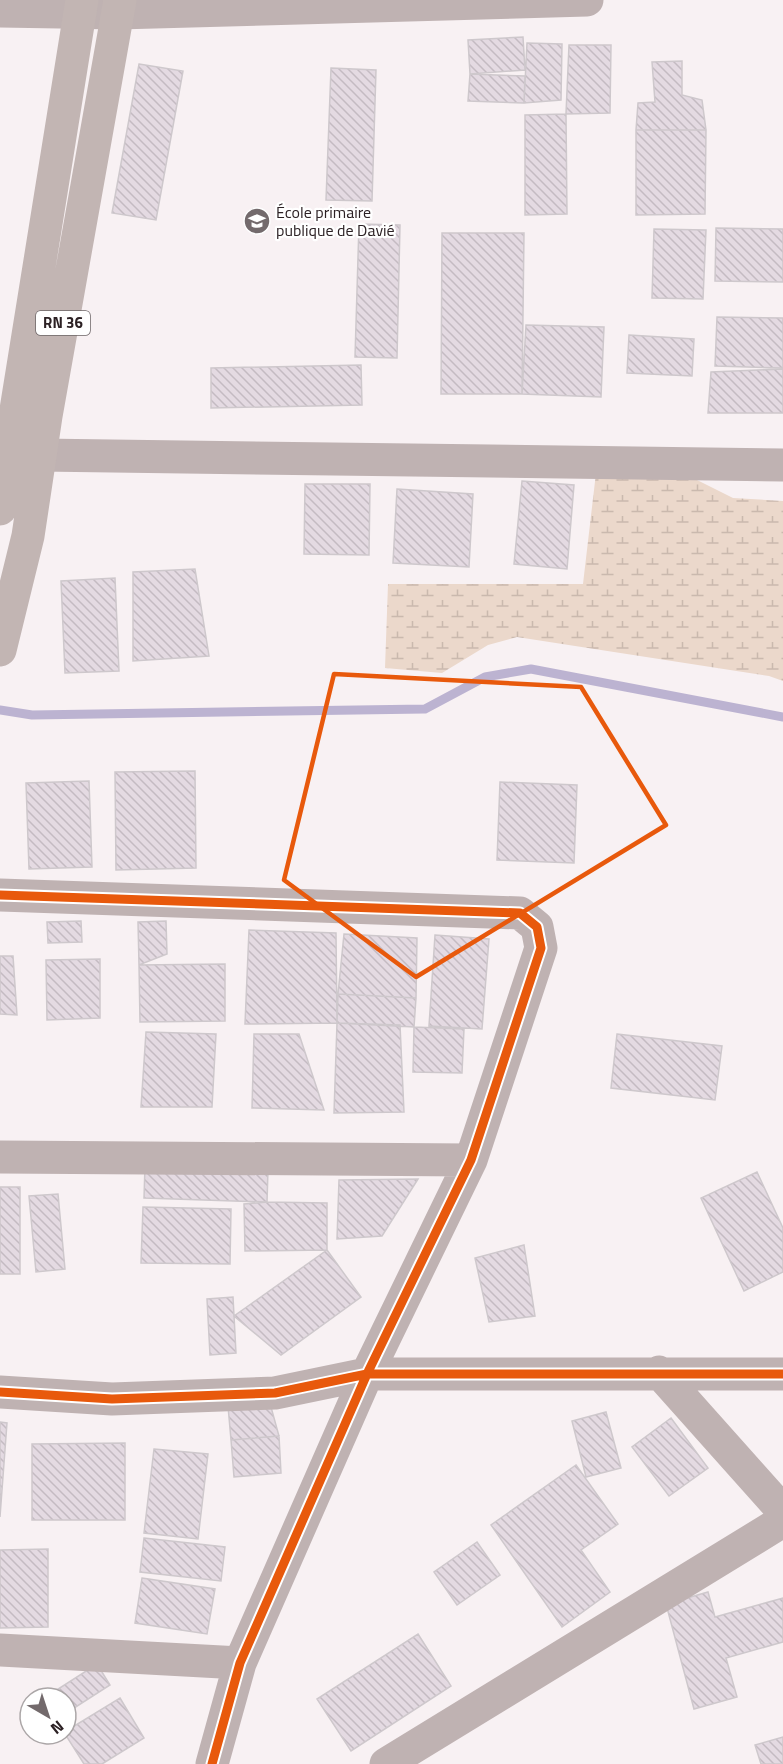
<svg xmlns="http://www.w3.org/2000/svg" width="783" height="1764" font-family="'Titillium Web',sans-serif">
	<style>
		.wetland { fill: url(#wetland-marsh) }
		.lines { fill: none; stroke-linecap: round; stroke-linejoin: round }
		.stream { stroke: #bcb3d1; stroke-width: 9 }
		.building { fill: url(#building-back-hatch); stroke: #cec8cc; stroke-width: 1.5 }
		.minor { stroke: #bfb2b2; stroke-width: 33 }
		.primary { stroke: #c2b5b3; stroke-width: 33 }
		.cycleway-casing { stroke: #fff; stroke-width: 13 }
		.cycleway { stroke: #e8590c; stroke-width: 9 }
		.marked { fill: none; stroke: #e8590c; stroke-width: 4.5; stroke-linejoin: round }
		.labels { text-anchor: middle; stroke-width: 4.5; stroke-linejoin: round; paint-order: stroke }
		.shield { fill: #fff; stroke: #6b6466; stroke-width: 1.5 }
		.shield-label { font-size: 15px; font-weight: bold; fill: #2c2124 }
		.poi-label { font-size: 16px; fill: #2c2124; stroke: #fff; text-anchor: start }
	</style>
	<defs>
		<pattern id="wetland-marsh" width="20" height="14" patternUnits="userSpaceOnUse" patternTransform="scale(1.5)"><rect width="20" height="14" fill="#ebd8cb"/><path d="M1 5h8M5 5V1M11 12h8M15 12V8" fill="none" stroke="#cab9ae"/></pattern>
		<pattern id="building-back-hatch" width="6" height="6" patternUnits="userSpaceOnUse" patternTransform="scale(1.5)"><rect width="6" height="6" fill="#e4dae2"/><path d="M-1 5l2 2M0 0l6 6M5-1l2 2" fill="none" stroke="#c4bbc2"/></pattern>
	</defs>
	<rect width="100%" height="100%" fill="#f8f1f3"/>
	<!-- wetland -->
	<path class="wetland" d="M596,473L693,478L733,498L783,501V681L769,676L517,637L488,645L442,673L385,668L388,584H583Z"/>
	<g class="lines">
		<!-- stream -->
		<path class="stream" d="M0,710L32,715L425,709L485,677L531,669L783,717"/>
	</g>
	<!-- building -->
	<path class="building" d="M523,37L525,70L470,74L468,40Z
		M527,43L562,44L561,100L524,103Z
		M569,45H611L610,113L566,114Z
		M682,61V95L702,100L706,130H636L638,103L655,102L652,62Z
		M139,64L183,71L156,220L112,213Z
		M331,68L376,70L372,201L326,200Z
		M470,74L525,76L524,103L468,101Z
		M566,114L567,214L525,215V115Z
		M636,130H706L705,214L636,215Z
		M359,224L400,225L397,358L355,357Z
		M716,228L783,229V282L715,281Z
		M654,229L706,230L703,299L652,298Z
		M442,233H524L522,394H441Z
		M717,317L783,318V368L715,366Z
		M526,325L604,327L601,397L522,394Z
		M629,335L694,339L692,376L627,373Z
		M361,365L362,405L211,408V368Z
		M783,369V413H708L711,372Z
		M522,481L574,485L567,569L514,564Z
		M305,484H370L369,555L304,554Z
		M397,489L473,494L469,567L393,563Z
		M195,569L209,656L133,661V572Z
		M115,578L119,671L65,673L61,581Z
		M195,771L196,868L116,870L115,772Z
		M89,781L92,867L29,869L26,783Z
		M500,782L577,785L574,863L497,860Z
		M81,921L82,942L48,943L47,922Z
		M166,921L167,954L139,965L138,922Z
		M249,930L336,933L337,1023L245,1024Z
		M344,934L417,938L416,998L338,994Z
		M435,935L489,939L482,1029L429,1026Z
		M0,956H13L17,1015L0,1014Z
		M100,959V1018L47,1020L46,960Z
		M225,964V1021L140,1022L139,965Z
		M338,994L416,998L414,1027L337,1023Z
		M337,1023L400,1025L404,1112L334,1113Z
		M414,1027L464,1029L462,1073L413,1072Z
		M146,1032L216,1034L212,1107H141Z
		M254,1034H299L324,1110L252,1108Z
		M617,1034L722,1046L715,1100L611,1088Z
		M145,1166L268,1170L267,1202L144,1198Z
		M757,1172L783,1228V1272L744,1291L701,1198Z
		M418,1179L382,1236L337,1239L339,1180Z
		M0,1187H20V1274H0Z
		M58,1194L65,1269L36,1272L29,1196Z
		M267,1202L327,1203V1250L245,1251L244,1204Z
		M143,1207L231,1209L230,1264L141,1263Z
		M524,1245L535,1316L489,1322L475,1258Z
		M327,1250L361,1297L281,1355L234,1316Z
		M233,1297L236,1353L210,1355L207,1299Z
		M228,1406L271,1407L279,1436L231,1440Z
		M606,1412L621,1468L586,1477L572,1421Z
		M671,1418L708,1468L669,1496L632,1447Z
		M0,1422L7,1423L0,1517Z
		M279,1436L281,1473L234,1477L231,1440Z
		M125,1443V1520H32V1444Z
		M154,1449L208,1454L198,1539L144,1533Z
		M576,1465L618,1524L581,1550L610,1592L562,1627L491,1525Z
		M144,1538L225,1547L221,1581L140,1572Z
		M477,1542L500,1575L457,1605L434,1572Z
		M48,1549V1627L0,1628V1550Z
		M142,1578L215,1589L207,1634L135,1623Z
		M708,1592L715,1617L783,1598V1642L726,1658L737,1697L694,1709L666,1604Z
		M418,1634L451,1686L351,1751L317,1699Z
		M97,1664L110,1685L68,1712L66,1698H59L55,1691Z
		M120,1698L144,1738L102,1764H84L65,1734L66,1731Z
		M783,1737V1764H761L755,1745Z"/>
	<g class="lines">
		<!-- minor -->
		<path class="minor" d="M0,11L118,13L587,0
			M40,455L783,465
			M0,895L520,913L537,927L541,948L471,1160L367,1374L240,1663L212,1764
			M0,1157L471,1160
			M659,1372L783,1511
			M0,1392L112,1399L275,1393L367,1374H783
			M0,1650L240,1663
			M386,1764L783,1521"/>
		<!-- primary -->
		<path class="primary" d="M0,509L82,0
			M0,650L28,536L46,416L120,0"/>
		<defs>
			<path id="cycleway" d="M0,895L520,913L537,927L541,948L471,1160L367,1374L240,1663L212,1764
				M0,1392L112,1399L275,1393L367,1374H783"/>
		</defs>
		<!-- cycleway casing -->
		<use href="#cycleway" class="cycleway-casing"/>
		<!-- cycleway -->
		<use href="#cycleway" class="cycleway"/>
	</g>
	<!-- marked area -->
	<path class="marked" d="M334,674L581,687L666,825L416,977L284,880Z"/>
	<!-- icons -->
	<defs>
		<symbol id="school-disc" viewBox="-11 -11 22 22"><circle r="9.5" fill="#736a6c" stroke="#fff"/><path d="M0-5L7-2L0 1L-7-2ZM-4 1L0 2.5L4 1V4Q0 6-4 4Z" fill="#fff"/></symbol>
	</defs>
	<g fill-rule="evenodd">
		<use href="#school-disc" x="242" y="206" width="30" height="30"/>
	</g>
	<g class="labels">
		<!-- shield labels -->
		<rect class="shield" x="36" y="311" width="54" height="24" rx="4.5"/>
		<g class="shield-label">
			<text x="63" y="328">RN 36</text>
		</g>
		<!-- poi labels -->
		<g class="poi-label">
			<text x="276" y="218">École primaire<tspan x="276" dy="18">publique de Davié</tspan></text>
		</g>
	</g>
	<!-- north arrow -->
	<g transform="translate(48 1716) rotate(141)"><circle r="28" fill="#ffffff" stroke="#aba6a7" stroke-width="1.5"/>
	<path d="M0-4.5L10 22L0 15L-10 22Z" fill="#736a6c"/>
	<text y="-9" font-size="16" font-weight="bold" text-anchor="middle" fill="#2c2124">N</text>
	</g>
</svg>
